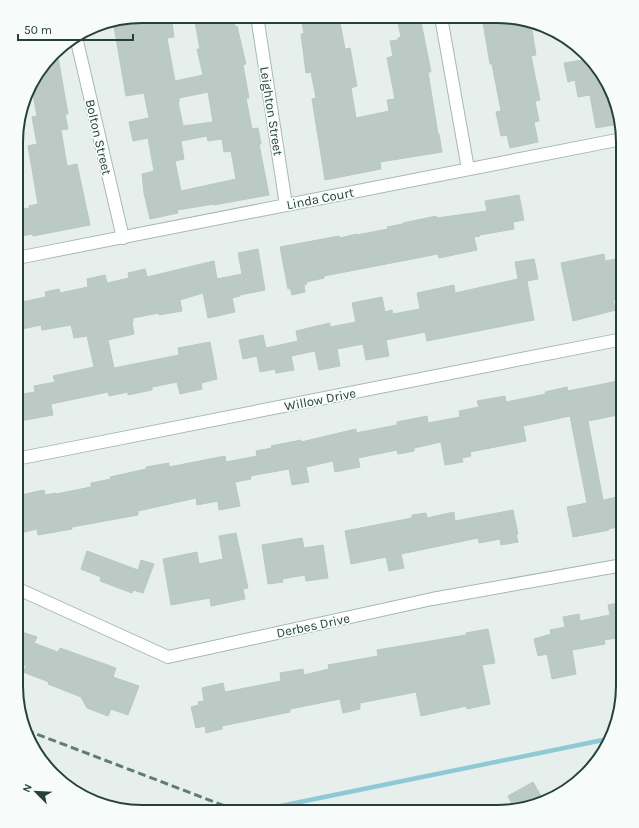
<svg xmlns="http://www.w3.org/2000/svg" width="639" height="828" font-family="Karla,sans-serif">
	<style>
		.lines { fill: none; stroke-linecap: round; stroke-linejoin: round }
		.stream { stroke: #8ec9d4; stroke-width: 4.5 }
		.building { fill: #bbcac4; stroke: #b8c9c2; fill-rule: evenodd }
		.street-casing { stroke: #a8b8b2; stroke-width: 14 }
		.street { stroke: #fff; stroke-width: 12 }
		.rail { stroke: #5f7d75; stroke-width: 3; stroke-dasharray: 8 4; stroke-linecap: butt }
		.labels { text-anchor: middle; stroke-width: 3.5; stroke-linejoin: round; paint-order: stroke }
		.street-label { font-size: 13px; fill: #24423a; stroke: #f7fbf9 }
		.rim { fill: none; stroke: #24423a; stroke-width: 2 }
	</style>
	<rect width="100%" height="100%" fill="#e6efeb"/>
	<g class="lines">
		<!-- stream -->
		<path class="stream" d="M256,811L608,739"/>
	</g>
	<!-- building -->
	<path class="building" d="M159,16H171L174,37L167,38L175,81L203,75L197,49H200L194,16H233L235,27L237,26L246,64L243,65L249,98H246L252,129L258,128L261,144H259L269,195L214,205V204L177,210L178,213L150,219L144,193L142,174L154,171L148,138L133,141L129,122L149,118L144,93L126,96L113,21L134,17L135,21ZM208,92L213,122L183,126L178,102H179V98ZM207,136L208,141L222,139L224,152L231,151L236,179L181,191L175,161L184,159L181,141Z
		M308,16L339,17L345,49L350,48L357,86L351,88L356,118L389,111L387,100L395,99L387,58L393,56L390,41L398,40V38L401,37L397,17H420L431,72H428L438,134H439L442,152L380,162L381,169L325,180L312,99L316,98L311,72L306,73L301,34L304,33L301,18Z
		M482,17H514L531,24L536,55L531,56L540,100L535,101L539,121L534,122L538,142L510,148L507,135L501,136L496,112L501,111L492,64H490Z
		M58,57L68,114H65L68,129L61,130L67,166L77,164L90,225L33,236L32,234L17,237V210L30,208L29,206L38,204L28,146L37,144L32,117L37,116L31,84L33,79L50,58Z
		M588,59L610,86L618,124L596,128L590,95L578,97L575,80L568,82L564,63Z
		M519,195L524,220L513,222L514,229L480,235V236L474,237L477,250L439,258L438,254L324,276V278L306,282L307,284L304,285L305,292L292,295L290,288L288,289L280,247L339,236L340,238L357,234V235L388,229L387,227L403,224V223L436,216L437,218L487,211L485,201Z
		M258,249L265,290L240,295V296L232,298L235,312L208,318L203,293L180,300L182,311L159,315V313L133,318V322H132L134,334L108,340L114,368L179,355L178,348L210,342L217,379L201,383L202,389L180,394L177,382L152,387V390L128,395V392L109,396L108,392L51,404L53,415L20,421L17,406V395L35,392L34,386L55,382L53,376L94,367L87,336L74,338L71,325L42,330L41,325L17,330V303L46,297L45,292L59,289L60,293L88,287L87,279L105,275L107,283L129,278L128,273L145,269L147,277L214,261L217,279L242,274L238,253Z
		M604,254L605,261L623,258V298L613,300L616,310L573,321L561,263Z
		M534,259L538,279L527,281L534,320L427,341L425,332L386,340L389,356L366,360L363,344L337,349L340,366L319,370L315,351L291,356L294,370L276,373L275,369L260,372L257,356L243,359L239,340L263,335L266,348L298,341L296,331L330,323V327L356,322L352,303L382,297L385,312L392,310L393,314L420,309L417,293L454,285L455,293L518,279L515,262Z
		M623,380V414L588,421L603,500L623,496V526L608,529L609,530L573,537L567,507L587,503L570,416L523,426L526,441L470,452L471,456L462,458L463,462L445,465L441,442L414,448V451L398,454L397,450L358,458L360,467L335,472L333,461L306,467L309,482L292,485L289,469L250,476L251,479L235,482L240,506L219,510L218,501L197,505L196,498L138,511V515L72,527V529L38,535L37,529L16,534V496L44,490L45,495L56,493V494L91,487V483L111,479L110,477L146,469V467L169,463V467L225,456L226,462L257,456L256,451L272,448L271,446L301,440V442L356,429V433L397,425V422L427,416L428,423L460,417L459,411L479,407L477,401L505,396L506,402L546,394L545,392L567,387L568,391Z
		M513,510L518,534H516L518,542L501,545L500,539L479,543L478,538L401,554L404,568L389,571L386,557L351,564L345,531L412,518V515L426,513L427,518L454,512L455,521Z
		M236,533L248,588L243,589L245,599L211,606L210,598L171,605L163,559L197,552L199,564L223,559L219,536Z
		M302,538L304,548L323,545L328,578L306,581L305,575L282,579L283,582L268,584L262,545Z
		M87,551L138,570L141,560L154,564L143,593L133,590L132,593L100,581L101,577L81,569Z
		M623,602V637L604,640L605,644L572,650L576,674L552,679L547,654L538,656L534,639L551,634L550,630L565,627L563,617L579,614L580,621L610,615L608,605Z
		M488,629L495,663L482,665L490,704L467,709L466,706L421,716L416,692L360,703V709L343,713L340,699L290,709V712L222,726V729L206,733L205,726L196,728L191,707L199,705L198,702L204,701L202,688L223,683L225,692L281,681L280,673L303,669L304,675L329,669L328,665L378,656L377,650L466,635V633Z
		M19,631L37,637L34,643L58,652L60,648L116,668L113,677L139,686L128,715L111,709L108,716L87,708L81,697L48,684L49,682L23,672L26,666L16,662V638Z
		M533,782L541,796L514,808L508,796Z"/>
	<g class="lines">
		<defs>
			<path id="street" d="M257,16L286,205
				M441,17L468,169
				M76,37L123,238
				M17,258L622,139
				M16,459L623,339
				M16,588L168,657L432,599L623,565"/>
		</defs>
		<!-- street casing -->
		<use href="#street" class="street-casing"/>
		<!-- street -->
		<use href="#street" class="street"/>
		<!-- rail -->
		<path class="rail" d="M26,730L238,811"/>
	</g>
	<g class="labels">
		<!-- street labels -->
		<g class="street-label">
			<text transform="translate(272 111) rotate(81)" y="5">Leighton Street</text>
			<text transform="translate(99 137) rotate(77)" y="5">Bolton Street</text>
			<text transform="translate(320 198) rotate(-11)" y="5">Linda Court</text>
			<text transform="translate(320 399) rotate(-11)" y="5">Willow Drive</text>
			<text transform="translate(313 625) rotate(-12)" y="5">Derbes Drive</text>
		</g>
	</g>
	<!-- crop -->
	<path d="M0 0H639V828H0ZM142 23H497A119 119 0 0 1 616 142V686A119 119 0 0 1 497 805H142A119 119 0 0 1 23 686V142A119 119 0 0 1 142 23Z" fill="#f7fbf9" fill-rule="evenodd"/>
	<path class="rim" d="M142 23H497A119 119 0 0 1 616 142V686A119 119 0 0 1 497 805H142A119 119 0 0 1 23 686V142A119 119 0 0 1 142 23Z"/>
	<!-- north arrow -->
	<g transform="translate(36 792) rotate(294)" stroke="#f7fbf9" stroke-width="3" paint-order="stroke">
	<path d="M0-3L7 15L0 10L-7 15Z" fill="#24423a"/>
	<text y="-6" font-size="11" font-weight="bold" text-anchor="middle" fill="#24423a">N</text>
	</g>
	<!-- scale -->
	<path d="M18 34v6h115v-6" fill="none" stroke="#24423a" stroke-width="2"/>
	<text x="24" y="34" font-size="12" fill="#24423a" stroke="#f7fbf9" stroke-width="3" paint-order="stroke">50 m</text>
</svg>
